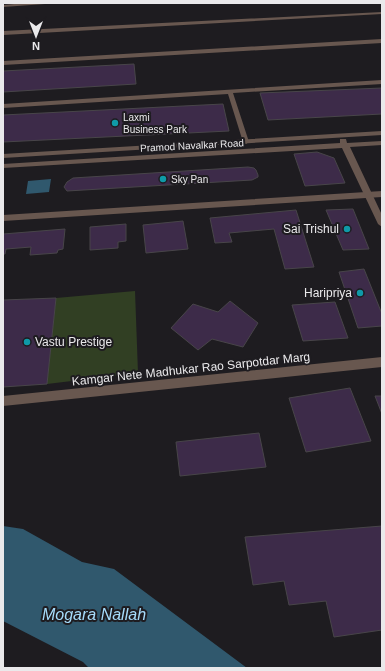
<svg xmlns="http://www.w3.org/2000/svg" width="385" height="671" font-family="Helvetica,sans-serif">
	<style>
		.green { fill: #313f23 }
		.water { fill: #30586d }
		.building { fill: #3d2b49; stroke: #484549 }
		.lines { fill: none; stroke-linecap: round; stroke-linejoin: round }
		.service { fill: #68574f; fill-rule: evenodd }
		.minor { fill: #68574f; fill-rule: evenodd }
		.tertiary { fill: #68574f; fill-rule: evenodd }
		.culture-dot { fill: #0f9aa8; stroke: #1e1c20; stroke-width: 1.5 }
		.labels { text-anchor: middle; stroke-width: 4; stroke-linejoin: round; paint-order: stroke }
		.far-poi-label { font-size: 10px; fill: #eae9eb; stroke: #1e1c20; text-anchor: start }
		.far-street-label { font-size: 10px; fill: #eae9eb; stroke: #1e1c20 }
		.poi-label { font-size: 12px; fill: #eae9eb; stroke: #1e1c20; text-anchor: end }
		.street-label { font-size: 12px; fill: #eae9eb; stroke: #1e1c20 }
		.near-water-label { font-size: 16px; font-style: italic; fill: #a6dbfa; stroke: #1e1c20 }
	</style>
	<rect width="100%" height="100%" fill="#1e1c20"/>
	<!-- green -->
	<path class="green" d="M135,291L138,373L47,384L56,298Z"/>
	<!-- water -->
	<path class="water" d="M51,179L49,192L26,194L28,181Z
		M3,526L23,529L82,562L114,569L247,668H89L83,662L3,621Z"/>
	<!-- building -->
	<path class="building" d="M134,64L136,84L3,92V71Z
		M382,88V114L268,120L260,93Z
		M223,104L229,131L3,142V115Z
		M317,152L334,158L345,183L305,186L294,154Z
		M248,167L254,168L256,170L258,175V177L252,180L67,191L64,187L67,182L73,178Z
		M353,209L369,249L343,250L326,210Z
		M296,210L314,267L285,269L274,229L229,233L232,242L215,243L210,218Z
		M183,221L188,249L146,253L143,225Z
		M126,224V241L118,242V248L90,250V227Z
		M65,229L63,249L58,250L57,253L30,255L31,247L6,249L5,254H3V234Z
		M364,269L382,314V326L358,328L339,272Z
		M56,298L47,384L3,387V300Z
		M230,301L258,323L243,347L212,339L198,350L171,328L193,304L218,312Z
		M335,302L348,338L303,341L292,305Z
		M350,388L371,441L306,452L289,398Z
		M375,396H382V414Z
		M259,433L266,467L180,476L176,442Z
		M382,526V630L334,637L326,601L289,605L284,581L253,585L245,537Z"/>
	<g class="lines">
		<!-- service -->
		<path class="service" d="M25,3H47L45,4L3,7V5Z
			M382,12V14L3,35V31Z
			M382,39V43L3,65V61Z
			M382,80V84L233,93L249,142L246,144L243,142L228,94L3,108V104Z"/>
		<!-- minor -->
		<path class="minor" d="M382,191V197L3,221V215Z
			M382,357V367L3,406V396Z"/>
		<!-- tertiary -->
		<path class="tertiary" d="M382,131V135L3,158V154Z
			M340,139H346L347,143L382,141V145L350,147L382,215V227L378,224L342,148L3,168V164L340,143Z"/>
	</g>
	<!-- markers -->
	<g class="culture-dot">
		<circle cx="115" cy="123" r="4"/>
		<circle cx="163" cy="179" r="4"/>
		<circle cx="347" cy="229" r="4"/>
		<circle cx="360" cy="293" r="4"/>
		<circle cx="27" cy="342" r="4"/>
	</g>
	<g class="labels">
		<!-- far-poi labels -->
		<g class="far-poi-label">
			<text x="123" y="121">Laxmi<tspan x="123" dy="12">Business Park</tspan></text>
			<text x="171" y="183">Sky Pan</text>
		</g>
		<!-- far-street labels -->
		<g class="far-street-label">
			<text transform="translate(192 145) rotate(-3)" y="4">Pramod Navalkar Road</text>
		</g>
		<!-- poi labels -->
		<g class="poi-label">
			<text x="339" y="233">Sai Trishul</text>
			<text x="352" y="297">Haripriya</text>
			<text x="35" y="346" text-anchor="start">Vastu Prestige</text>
		</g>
		<!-- street labels -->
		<g class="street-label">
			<text transform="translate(191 369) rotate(-6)" y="4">Kamgar Nete Madhukar Rao Sarpotdar Marg</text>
		</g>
		<!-- near-water labels -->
		<g class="near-water-label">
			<text x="94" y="620">Mogara Nallah</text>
		</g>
	</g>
	<!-- border -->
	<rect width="385" height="671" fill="none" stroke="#eae9eb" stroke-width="8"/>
	<!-- north arrow -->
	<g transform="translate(36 36) rotate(180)" stroke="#1e1c20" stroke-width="3" paint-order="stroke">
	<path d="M0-3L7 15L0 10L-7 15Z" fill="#eae9eb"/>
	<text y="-6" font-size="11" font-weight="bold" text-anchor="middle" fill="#eae9eb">N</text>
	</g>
</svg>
